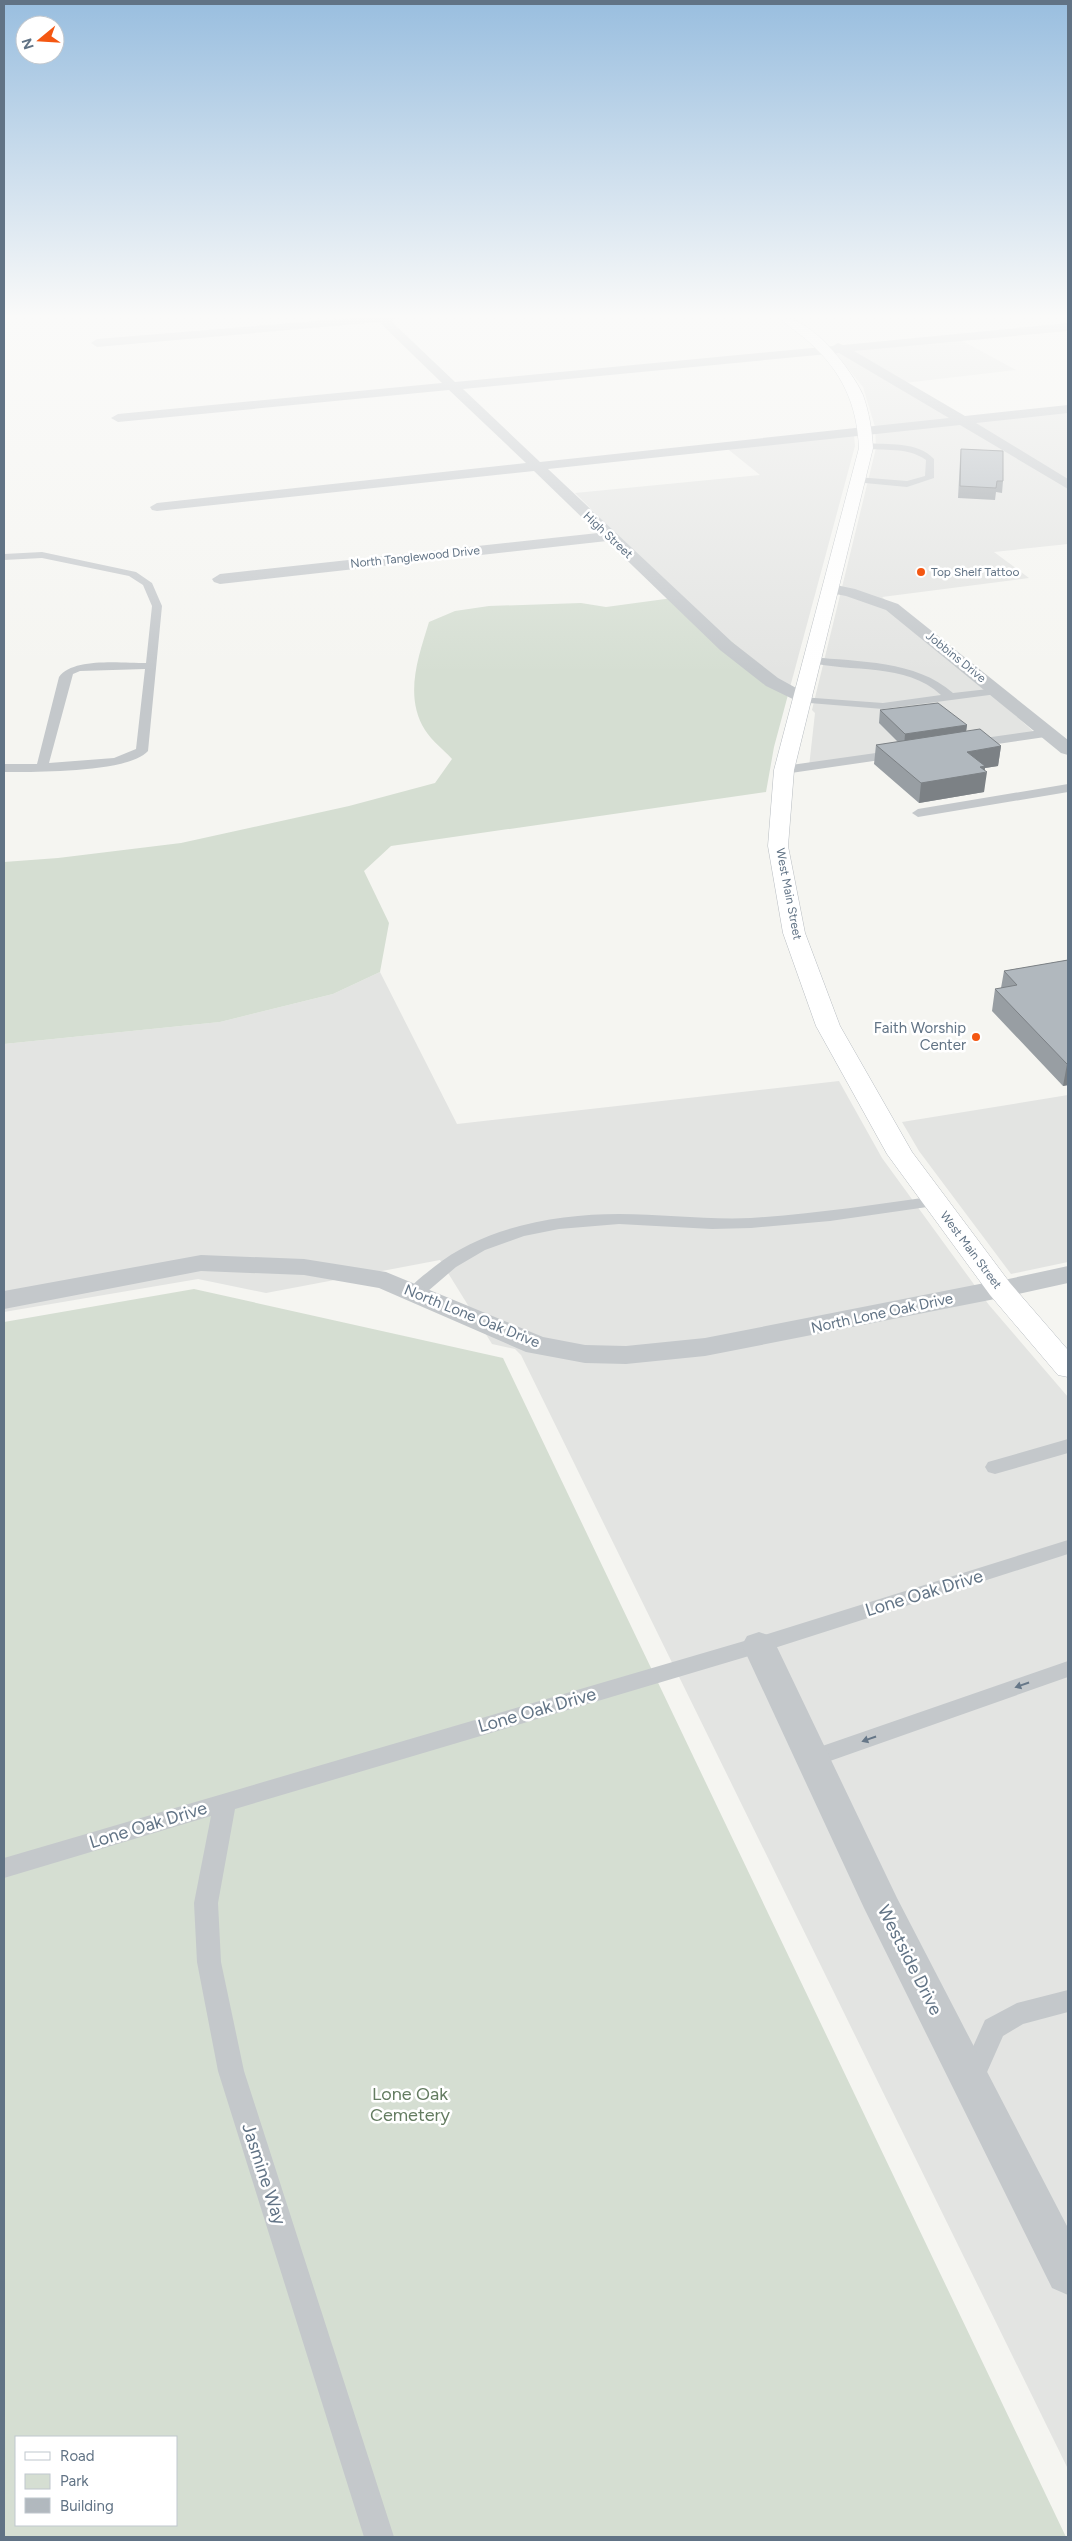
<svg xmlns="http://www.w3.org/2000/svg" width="1072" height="2541" font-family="Figtree,sans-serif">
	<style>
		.built { fill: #e3e4e2 }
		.green { fill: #d5ded2; fill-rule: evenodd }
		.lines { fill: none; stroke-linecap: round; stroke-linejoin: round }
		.secondary-casing { stroke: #b8bdc2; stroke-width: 1 }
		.service { fill: #c4c8cb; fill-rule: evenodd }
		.minor { fill: #c4c8cb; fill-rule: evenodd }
		.tertiary { fill: #c4c8cb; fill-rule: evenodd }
		.secondary { fill: #fff; fill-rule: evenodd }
		.wall { fill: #989ea3 }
		.shaded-wall { fill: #7c8185 }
		.building { fill: #b1b8be; stroke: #7c8185 }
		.oneway { fill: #678 }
		.poi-dot { fill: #f45712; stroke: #fff; stroke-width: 2 }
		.labels { text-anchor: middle; stroke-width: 5; stroke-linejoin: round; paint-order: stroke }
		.far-street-label { font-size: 12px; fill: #617385; stroke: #fff }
		.far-poi-label { font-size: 12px; fill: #617385; stroke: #fff; text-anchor: start }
		.poi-label { font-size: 15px; fill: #617385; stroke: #fff; text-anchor: end }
		.street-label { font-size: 15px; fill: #617385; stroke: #fff }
		.near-street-label { font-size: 18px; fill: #617385; stroke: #fff }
		.near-park-label { font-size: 18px; fill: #647c61; stroke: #fff }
	</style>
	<rect width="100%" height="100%" fill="#f5f5f1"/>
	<!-- built -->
	<path class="built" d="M957,338L1016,370L904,383L962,420L1068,408V544L994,552L1029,578L882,597L1035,733L809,767L815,713L812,710L876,448L875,427L863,387L833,350Z
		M854,435L855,446L789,691L680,597L575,493L760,475L724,446Z
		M380,972L457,1124L839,1081L882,1158L989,1305L1068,1397V2469L521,1355L515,1349L492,1344L440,1260L266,1293L198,1279L4,1312V1044L220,1022L333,994Z
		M1068,1095V1262L1011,1274L919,1151L902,1122Z"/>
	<!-- green -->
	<path class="green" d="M680,597L789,691L774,747L766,792L391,846L364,871L389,923L380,972L333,994L220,1022L4,1044V862L58,858L181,843L349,806L435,783L452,759C444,750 432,741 425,730C404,696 418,658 429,622L455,611L489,606L581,603L606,607Z
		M194,1289L503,1358L1066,2537H4V1322ZM16,2437H176V2525H16Z"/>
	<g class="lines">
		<defs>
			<path id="secondary" d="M780,318C810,315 852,370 863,395C869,412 872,430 873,448L794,770L788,846L805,933L840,1026L912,1152L1010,1283L1068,1350V1377L1058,1375L990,1295L887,1154L816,1026L783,933L768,846L774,770L859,448C857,404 842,372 810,343C801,334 788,327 780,318Z"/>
		</defs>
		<!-- secondary casing -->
		<use href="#secondary" class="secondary-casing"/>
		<!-- service -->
		<path class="service" d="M865,443C887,445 918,441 934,459V478L907,487L854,482V478L857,477L907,481L925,476L926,460C907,446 883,452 862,448V444Z
			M42,552L136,572L152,583L162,606L148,751C129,773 33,772 4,772V764H37L59,677C73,657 122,663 146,663L152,606L143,585L129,576L42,558L4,560V554ZM145,669L136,749L114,758L49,763L73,674L80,671Z
			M812,657C858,662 916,660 953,693L997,688L1003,691L997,694L883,709L797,702L795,700L801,697L883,703L941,695C906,662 851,673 808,662L806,660Z
			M1048,729L1054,733L1052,736L970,748L964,744L970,740Z
			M897,750L903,754L901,757L784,774L778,770L784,766Z
			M1068,784V792L918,817L912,813L918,809Z
			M935,1196L941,1197L943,1201L941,1205L830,1221L751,1228L712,1229L619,1224L559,1229L524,1236L485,1250L456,1267L421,1297H409L406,1293C413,1283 424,1275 434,1267C483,1227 557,1214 619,1214C663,1214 707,1220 751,1218C813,1214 874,1205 935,1196Z
			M1068,1439V1453L995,1474L988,1472L985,1467L988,1462Z
			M1068,1540V1554L759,1653L235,1809L218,1903L221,1962L244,2071L394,2537H364L218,2071L197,1962L194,1903L211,1816L4,1878V1858L758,1637Z
			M1068,1661V1677L813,1767L805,1764L802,1758L805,1752Z
			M1068,1990V2012L1023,2024L1003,2036L980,2088L971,2092L962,2088L958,2080L985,2020L1017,2003Z"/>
		<!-- minor -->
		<path class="minor" d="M353,318H396L391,321L455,382L833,346L838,343L843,345L1068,323V331L854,351L965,416L1068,405V413L976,423L1068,479V489L960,425L548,469L732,642L778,678L807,694L810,698L807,702L801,703L766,686L720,650L607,541L220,584L214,582L212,579L220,574L598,533L534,471L157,511L152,510L150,507L157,503L526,463L449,390L118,422L111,418L118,414L442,383L379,322L97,347L91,343L97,339ZM839,353L949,418L540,462L463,389Z
			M831,584L855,589L898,604L1068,740V755L1061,753L886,610L846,596L825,592L823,589Z
			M201,1255L304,1259L386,1272L543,1337L585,1345L626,1346L705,1338L1000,1280L1010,1283L1014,1289L1010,1295L1000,1298L705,1356L626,1364L585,1363L526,1352L379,1288L304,1275L201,1271L4,1309V1291Z
			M759,1632L771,1636L776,1645L897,1898L1068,2228V2295L1052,2288L864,1908L742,1645L747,1636Z"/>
		<!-- tertiary -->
		<path class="tertiary" d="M1068,1266V1283L1000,1298L990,1295L986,1289L990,1283Z"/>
		<!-- secondary -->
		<use href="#secondary" class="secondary"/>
	</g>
	<!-- wall -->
	<path class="wall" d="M961,449L1003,481L1002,493L996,492L995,500L958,498L960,460Z
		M880,710L967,725L966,731L1001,746L998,766L985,768L984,792L919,803L874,764L876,745L898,742L879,723Z
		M1068,960V1085L1063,1086L992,1011L995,989L1001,988L1004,971Z"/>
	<!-- shaded-wall -->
	<path class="shaded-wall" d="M967,725L965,739L904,747L905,734Z
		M1001,746L998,766L985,768L984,773L987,772L984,792L919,803L921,783L967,752Z
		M1067,1064H1068V1085L1063,1086Z"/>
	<!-- building -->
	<path class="building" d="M961,449L1003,451V481H997L996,488L960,486Z
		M938,703L967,725L905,734L880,710Z
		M980,729L1001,746L967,752L985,766L980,767L987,772L921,783L876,745Z
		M1068,960V1064H1067L995,989L1017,985L1004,971Z"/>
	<!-- one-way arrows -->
	<defs><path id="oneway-solid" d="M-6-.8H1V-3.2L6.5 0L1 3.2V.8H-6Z" transform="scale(1.25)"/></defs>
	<g class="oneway">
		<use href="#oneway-solid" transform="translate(1022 1685) rotate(161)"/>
		<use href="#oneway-solid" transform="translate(869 1739) rotate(161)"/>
	</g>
	<!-- sky -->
	<linearGradient id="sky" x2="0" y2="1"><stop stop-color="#99bedf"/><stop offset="0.47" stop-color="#fafaf9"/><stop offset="1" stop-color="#fafaf9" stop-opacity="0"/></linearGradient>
	<rect width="1072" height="673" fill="url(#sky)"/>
	<!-- markers -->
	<g class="poi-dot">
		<circle cx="921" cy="572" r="5"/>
		<circle cx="976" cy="1037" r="5"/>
	</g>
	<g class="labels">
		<!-- far-street labels -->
		<g class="far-street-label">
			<text transform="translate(608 535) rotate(43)" y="4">High Street</text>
			<text transform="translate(415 557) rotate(-6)" y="4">North Tanglewood Drive</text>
			<text transform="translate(956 657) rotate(39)" y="4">Jobbins Drive</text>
			<text transform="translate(789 894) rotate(79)" y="4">West Main Street</text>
			<text transform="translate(971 1250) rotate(53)" y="4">West Main Street</text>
		</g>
		<!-- far-poi labels -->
		<g class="far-poi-label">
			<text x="931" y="576">Top Shelf Tattoo</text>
		</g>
		<!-- poi labels -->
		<g class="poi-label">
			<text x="966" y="1033">Faith Worship<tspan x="966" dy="17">Center</tspan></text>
		</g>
		<!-- street labels -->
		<g class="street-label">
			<text transform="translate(882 1313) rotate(-12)" y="5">North Lone Oak Drive</text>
			<text transform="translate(472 1316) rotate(22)" y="5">North Lone Oak Drive</text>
		</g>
		<!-- near-street labels -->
		<g class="near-street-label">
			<text transform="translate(924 1593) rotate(-17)" y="6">Lone Oak Drive</text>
			<text transform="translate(537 1710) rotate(-16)" y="6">Lone Oak Drive</text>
			<text transform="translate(148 1825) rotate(-17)" y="6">Lone Oak Drive</text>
			<text transform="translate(910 1960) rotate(63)" y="6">Westside Drive</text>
			<text transform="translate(264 2174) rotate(72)" y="6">Jasmine Way</text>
		</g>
		<!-- near-park labels -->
		<g class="near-park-label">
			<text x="410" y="2100">Lone Oak<tspan x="410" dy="21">Cemetery</tspan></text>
		</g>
	</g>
	<!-- border -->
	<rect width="1072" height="2541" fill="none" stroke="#617385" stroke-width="10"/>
	<!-- legend -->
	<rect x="15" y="2436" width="162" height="90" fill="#ffffff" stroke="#c0c7ce"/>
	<rect x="25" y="2452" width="25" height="8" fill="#ffffff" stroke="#c0c7ce"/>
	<text x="60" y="2461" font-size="15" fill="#617385">Road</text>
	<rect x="25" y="2474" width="25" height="15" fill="#d5ded2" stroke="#c0c7ce"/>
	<text x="60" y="2486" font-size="15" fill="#617385">Park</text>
	<rect x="25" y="2498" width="25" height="15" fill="#b1b8be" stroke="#c0c7ce"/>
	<text x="60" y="2511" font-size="15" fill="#617385">Building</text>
	<!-- north arrow -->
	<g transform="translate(40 40) rotate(252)"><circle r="24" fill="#ffffff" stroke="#c0c7ce"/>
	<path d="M0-4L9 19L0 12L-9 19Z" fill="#f45712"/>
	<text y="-8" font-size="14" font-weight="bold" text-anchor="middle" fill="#617385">N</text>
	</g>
</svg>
